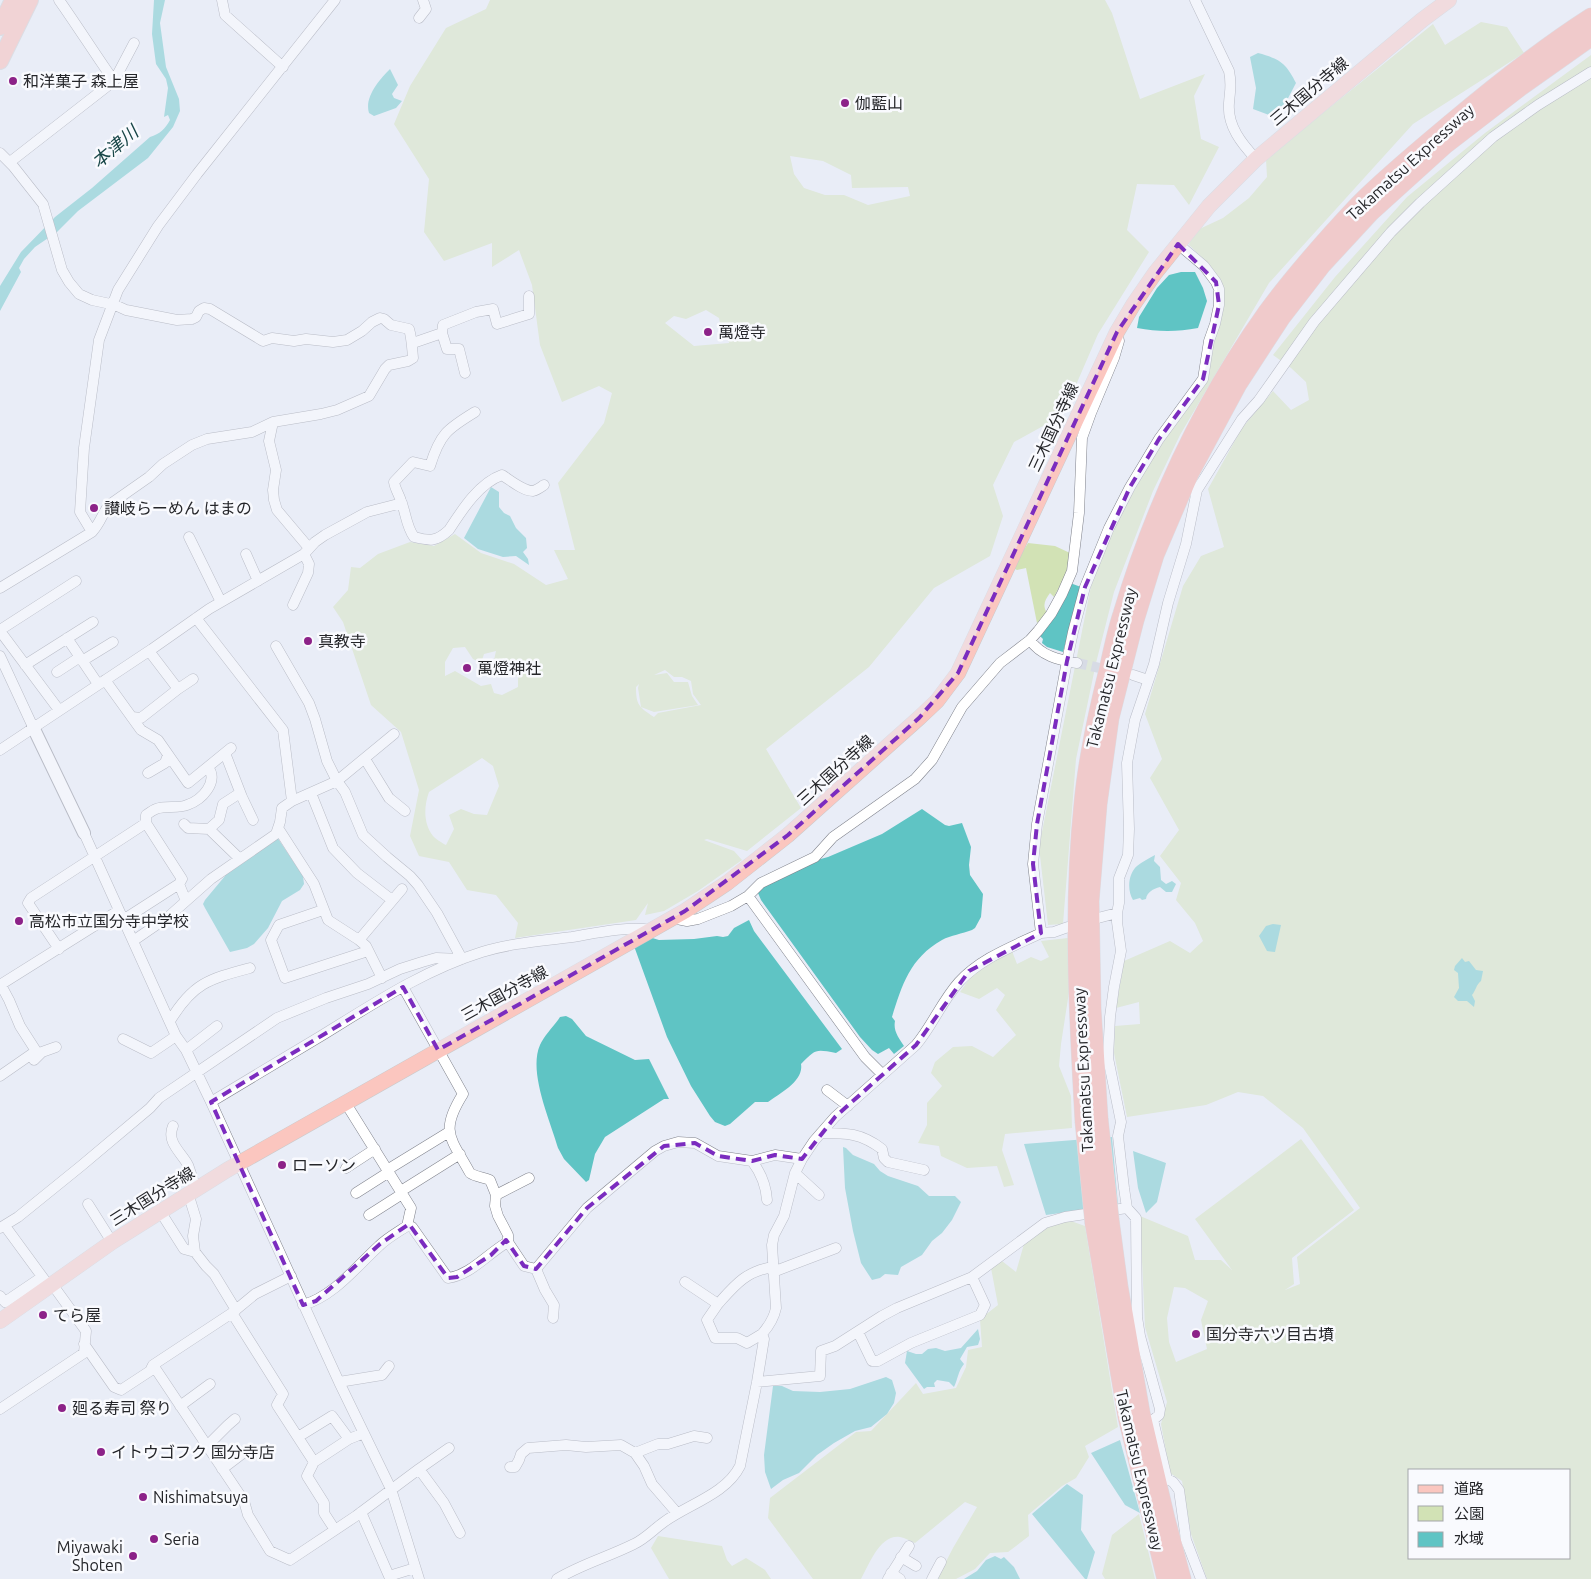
<svg xmlns="http://www.w3.org/2000/svg" width="1591" height="1579" font-family="Ubuntu,'Noto Sans JP',sans-serif">
	<style>
		.green { fill: #d2e2b5; fill-rule: evenodd }
		.water { fill: #5fc4c4 }
		.lines { fill: none; stroke-linecap: round; stroke-linejoin: round }
		.minor-tunnel { stroke: #c2c5ce; stroke-width: 10; stroke-dasharray: 10 5; stroke-linecap: butt }
		.minor-casing { stroke: #80838c; stroke-width: 11 }
		.tertiary-casing { stroke: #80838c; stroke-width: 14 }
		.primary-casing { stroke: #cbcbcc; stroke-width: 16 }
		.trunk-casing { stroke: #cbcbcc; stroke-width: 18 }
		.motorway-casing { stroke: #cbcbcc; stroke-width: 19 }
		.minor { stroke: #fff; stroke-width: 10 }
		.tertiary { stroke: #fff; stroke-width: 12 }
		.primary { stroke: #fbc6bf; stroke-width: 15 }
		.trunk { stroke: #fab3aa; stroke-width: 16 }
		.motorway { stroke: #f8a095; stroke-width: 18 }
		.motorway-bridge-casing { stroke: #cbcbcc; stroke-width: 19; stroke-linecap: butt }
		.motorway-bridge { stroke: #f8a095; stroke-width: 18 }
		.marked { fill: none; stroke: #7b2cbf; stroke-width: 4; stroke-dasharray: 10 6; stroke-linejoin: round }
		.poi-dot { fill: #8c2288; stroke: #f9fafe; stroke-width: 2 }
		.labels { text-anchor: middle; stroke-width: 5; stroke-linejoin: round; paint-order: stroke }
		.poi-label { font-size: 16px; fill: #25262a; stroke: #f9fafe; text-anchor: start }
		.street-label { font-size: 16px; fill: #25262a; stroke: #f9fafe }
		.water-label { font-size: 18px; font-style: italic; fill: #194748; stroke: #f9fafe }
	</style>
	<rect width="100%" height="100%" fill="#e9edf7"/>
	<!-- green -->
	<path class="green" d="M490,0H1105L1112,13L1140,99L1205,74L1194,96L1201,139L1219,147L1189,205L1174,185L1137,184L1127,230L1149,252L1098,334L1063,415L1014,442L993,485L1003,516L990,556L934,588L869,667L766,749L801,808L747,851L707,839L704,840L734,851L742,860L698,891L664,911L645,915L648,903L636,920L515,938L518,923L496,895L467,890L449,862L419,856L410,836L419,790L401,732L371,705L343,622L333,607L348,590L351,567L360,568L378,554L410,542L434,546L455,534L481,553L514,564L546,585L568,579L554,550H575L558,483L604,423L612,393L599,386L562,402L540,345L532,285L519,250L492,267V243L444,261L424,232L429,179L394,124L410,86L446,28L486,9ZM790,156L823,161L851,175L852,188L908,187L910,196L868,205L844,195H825L804,188L794,174ZM706,310L719,318L721,328L728,334L729,343L694,346L665,323L674,316L686,319ZM465,647L473,659L481,663L484,654L496,651L494,660L488,671L499,677L518,676V687L502,695L494,693L491,684L481,686L455,671L445,676V662L453,648ZM665,670L674,677H682L691,681L693,694L701,705L658,713L654,717C639,707 636,705 636,687L639,684L638,688L641,707L654,712L698,705L692,696L688,682H674L667,673L654,675ZM482,758L493,766L499,786L487,815L474,814L461,809L449,815L454,829L446,845C442,843 436,839 433,836C423,823 424,806 429,792Z
		M1481,22L1507,27L1524,53L1413,124L1269,283L1180,435L1153,491L1114,592L1096,663L1076,759L1063,924L1048,925L1039,847L1091,586L1115,524L1162,442L1207,380L1221,285L1209,264L1189,245L1193,232L1223,218L1249,198L1267,177L1266,159L1433,24L1445,45Z
		M1591,55V1579H1207L1191,1534L1182,1481L1170,1473L1161,1424L1167,1402L1145,1327L1140,1216L1188,1236L1195,1260H1221L1232,1270L1195,1219L1301,1139L1354,1210L1292,1258L1294,1284L1285,1290L1300,1284L1297,1257L1360,1208L1303,1128L1263,1096L1238,1092L1206,1105L1127,1117L1114,1053L1115,1026L1140,1024L1139,1002L1116,1008L1124,961L1170,941L1190,953L1203,941L1195,923L1176,900L1181,883L1160,856L1179,830L1150,778L1162,759L1145,714L1183,586L1201,556L1224,547L1208,489L1242,428L1273,391L1291,410L1309,400L1306,382L1291,368L1273,355L1335,277L1407,197L1485,133ZM1174,1287L1185,1288L1208,1301L1201,1320L1207,1349L1176,1362L1169,1342L1167,1318ZM1410,1470H1570V1558H1410Z
		M1028,543L1055,546L1070,553L1066,574L1054,597L1050,593C1045,600 1042,605 1047,613L1037,623L1026,568L1017,570L1013,568Z
		M1068,938L1069,992L1061,1044L1059,1066L1071,1096L1072,1128L1005,1134L1002,1150L1014,1185L1004,1187L997,1166L967,1168L941,1156L939,1146L918,1143L927,1125V1103L942,1086L931,1073L935,1062L953,1047L972,1046L993,1057L1016,1035L996,1010L1005,995L997,988L979,999L960,992L975,971L1012,951L1017,964L1031,957L1041,961L1049,957L1041,941Z
		M1068,1220L1085,1226L1118,1427L1085,1446L1089,1457L1076,1478L1062,1486L1028,1515L1029,1536L1008,1552L990,1553L975,1569L956,1579H939L938,1577L953,1548L977,1507L965,1502L915,1543C911,1541 905,1538 900,1537C880,1534 869,1565 861,1579H813L768,1518L770,1498L856,1432L871,1431L916,1383L923,1394L956,1388L966,1367L968,1350L982,1347L980,1319L998,1305L991,1268L1002,1261L1016,1272L1024,1244L1046,1226Z
		M1139,1514L1155,1579H1105L1102,1574L1112,1535Z
		M658,1536L722,1546L727,1560L732,1566L746,1558L765,1570L771,1579H669L651,1548Z"/>
	<!-- water -->
	<path class="water" d="M154,0H165L160,23L166,67L179,99L180,111L173,127L148,158L78,211L57,232L35,247L24,259L19,268L21,272L0,311V286L21,252L55,217L92,188L150,137C160,134 165,129 170,120L168,115L164,117L168,88L166,79L156,64L152,34Z
		M1258,53C1280,59 1286,63 1296,83L1285,104L1269,115L1253,109L1256,88L1250,57Z
		M390,69L398,85L392,94L394,98L402,101L396,108L374,116L369,113C364,97 380,79 390,69Z
		M1181,272H1195L1203,288L1207,301L1198,328C1177,332 1158,332 1137,328L1139,317L1157,288L1169,275Z
		M491,487L499,492V507L504,513L510,516L516,528L526,538L527,548L523,552L528,559L529,565L516,556L503,557L478,549L464,538Z
		M1070,583L1081,587L1063,652L1047,647L1042,643L1043,639L1040,636Z
		M922,809L945,825L949,826L962,823L971,847L969,865L970,875L983,894L981,917L975,928L972,930C962,934 951,935 942,940C910,958 902,985 892,1017L895,1021C893,1031 899,1038 904,1046L894,1054L889,1048L878,1054L872,1050L860,1037L761,900L758,893L763,886L817,860L828,857L882,834Z
		M277,837L303,876L304,884L300,890L282,901L268,928L254,944L247,948L230,952L205,908L203,904L205,900L225,876L224,873Z
		M1155,855L1154,861L1160,867L1161,880L1166,884L1172,881L1176,884L1172,892H1166L1160,887C1153,889 1147,892 1146,899L1142,900L1140,898L1133,900C1127,890 1128,874 1137,866C1142,862 1149,858 1155,855Z
		M749,920L754,931L842,1049L836,1053C815,1049 816,1049 801,1064C804,1081 780,1093 768,1102H755L730,1124L725,1126L715,1122L710,1116L691,1086L667,1037L634,946L649,937L659,940L694,939L717,936L723,937L728,936L734,928Z
		M1273,924L1281,925L1275,952L1267,951L1259,936L1266,926Z
		M1462,958L1465,962L1469,961L1476,970L1483,971L1481,981C1476,985 1476,990 1472,995L1475,1001L1474,1007L1467,1001H1458L1454,997L1459,988L1458,973L1454,970L1455,966Z
		M566,1016L572,1019L586,1036L635,1060L649,1059L669,1099H664L605,1137L595,1154L589,1180L586,1182L564,1159L558,1148C550,1120 528,1072 540,1045C544,1036 552,1028 558,1020L560,1017Z
		M1112,1137L1118,1205L1046,1215L1024,1144Z
		M843,1147L846,1148L853,1155L874,1164L880,1171L888,1176L918,1186L929,1196H955L961,1202L952,1220L942,1233L932,1241L922,1255L901,1267L898,1275L885,1274L880,1278L872,1280L861,1263L853,1231L845,1188Z
		M1133,1151L1166,1163L1157,1202L1146,1213L1138,1188Z
		M978,1329L980,1339L978,1345L967,1347L960,1359L964,1364C958,1371 958,1379 954,1387L949,1382L937,1380L934,1383L935,1387H927L924,1389L905,1363L907,1351L916,1354H922L928,1349L936,1348L945,1351L961,1348Z
		M886,1377L892,1380L896,1393L894,1403L887,1414L871,1427L855,1431L834,1443L817,1455L799,1473L783,1480L771,1489L765,1472L764,1455L773,1386H782L793,1391L820,1392L850,1389Z
		M1120,1440L1140,1513L1125,1505L1091,1453Z
		M1067,1484L1083,1495L1081,1530L1095,1552L1087,1579H1085L1032,1514Z
		M995,1556L1001,1559L1004,1557L1014,1567L1020,1579H964L977,1571L986,1560Z"/>
	<g class="lines">
		<!-- minor-tunnel -->
		<path class="minor-tunnel" d="M1077,663L1113,671"/>
		<defs>
			<path id="minor" d="M59,0C78,27 95,54 114,81L134,43
				M222,0L225,15L283,67
				M1195,0L1229,71C1232,85 1230,89 1229,103C1227,126 1242,144 1256,159
				M419,18L426,9L423,0
				M0,153L13,166L43,204L62,270L69,282L79,294L92,300L115,305L126,310L177,320L192,319L196,317L199,311L204,308L210,309L263,341L272,338L294,341L306,339L333,342L347,340L362,331L372,322L380,318L384,319L391,325L409,329C412,339 412,347 413,358L408,361L389,365L385,369L369,396L337,410L321,414L273,422L252,432L207,439L192,445L163,464L149,477L109,505C102,514 101,522 92,532L0,588
				M10,162L114,81
				M442,333L447,349H459L465,373
				M413,343L442,333L443,325L476,312L493,309L497,324L529,314V296
				M475,412C447,429 440,434 430,466L413,462L394,482C395,489 399,494 401,501C406,513 406,526 414,537C430,541 436,542 449,530C462,510 479,483 502,475C510,480 523,491 533,491C537,490 541,487 544,485
				M273,422L269,441L276,470L273,490L274,500L277,510L309,548
				M92,532L80,512L84,448L99,340L118,290L158,226L197,174L335,0
				M189,537L221,602
				M246,554L258,581
				M293,605L308,573L309,564L304,554
				M196,618L283,730L292,801
				M0,630L76,581
				M0,631L59,710
				M67,638L98,684
				M1030,640C1041,656 1059,660 1077,663
				M0,656L33,727
				M82,661L113,642
				M25,665L93,622
				M57,672L80,657
				M1133,675L1148,680
				M105,680L141,730L158,740L188,783L231,748
				M178,689L193,679
				M132,717L141,718L178,689L149,651
				M0,750L152,649L209,609L304,554L315,542L325,535L367,512L402,503
				M225,753L242,797L253,820
				M365,759L389,798L405,811
				M148,773L165,763L168,755
				M311,793L333,848L357,873L392,900
				M146,823L182,879L179,884
				M184,824L188,828L209,829
				M278,828L314,884L328,920L359,940L366,946L382,978
				M84,833L176,1036L186,1050L211,1102L339,1382L391,1489L419,1579
				M240,859L209,829L219,820L223,804L240,793
				M748,896L865,1057L882,1074
				M323,910L279,925L271,940L285,978L368,951
				M672,918L687,921L698,919L731,906L748,896L761,883L815,857L833,837L915,779L932,760L962,707L1000,663L1030,640L1038,631L1051,614L1062,594L1072,571L1079,513L1082,438L1091,413L1114,358L1119,341L1118,336
				M1098,918L1117,913
				M123,920L179,884L186,901
				M1041,933L1054,932L1068,927
				M359,940L402,889
				M133,941L168,917L211,879L276,834L280,822L282,808L292,801L337,781L394,734
				M59,949L28,903L31,898L146,823V815C149,813 153,810 156,809C165,805 178,809 187,805C202,800 219,782 208,767
				M0,985L118,911
				M403,987L463,1094C439,1132 451,1138 470,1173C476,1177 483,1177 490,1180L496,1195L495,1206L498,1216L508,1235V1242L524,1266L536,1269L587,1208L655,1151L664,1146L678,1142L695,1143L718,1156L752,1161L775,1155L802,1159
				M170,1021C193,983 209,979 250,968
				M123,1039L151,1053L176,1036
				M186,1050L217,1026
				M34,1060L42,1052L56,1047
				M0,1076L36,1051L20,1026L9,1000L1,985
				M827,1090L848,1106
				M211,1102C248,1080 285,1058 321,1036C373,1004 424,970 482,952C511,943 542,941 572,937C596,933 627,926 651,930
				M345,1102L411,1208L407,1226
				M173,1126C166,1142 181,1152 188,1165C191,1173 193,1181 196,1188
				M821,1133C847,1133 861,1133 882,1149L884,1158L888,1162L924,1170
				M752,1161C761,1173 766,1185 767,1200
				M346,1168L375,1149
				M387,1170L449,1132
				M795,1173L819,1195
				M401,1191L460,1154
				M188,1193L196,1219L193,1236L195,1252
				M356,1193L389,1172
				M496,1195L529,1178
				M88,1204L112,1242
				M160,1211L184,1249L195,1252L206,1266L214,1274L236,1310
				M369,1215L402,1194
				M5,1226L49,1286
				M0,1228L18,1217L81,1166L150,1108L159,1098L277,1018L326,998L368,984L400,969L422,962L436,958L462,959L437,913L418,885L410,876L387,857L363,835L345,792L337,781L327,761L315,719L309,703L276,646
				M536,1269L545,1290L554,1305L553,1318
				M773,1272L836,1248
				M685,1282L718,1304C735,1285 746,1271 773,1267
				M0,1296L5,1302L42,1277
				M718,1304L707,1320L715,1338H737L747,1343L762,1334
				M303,1305C334,1296 356,1267 379,1246C387,1238 398,1232 407,1226L412,1227L448,1278C471,1275 488,1253 508,1242
				M232,1313L283,1394L277,1405L314,1462L349,1439L364,1433
				M858,1332L872,1361H878L911,1343L980,1315L985,1305L972,1277
				M84,1344L114,1387L121,1390L150,1371L153,1365L232,1313L255,1294L291,1276
				M153,1365L244,1501L248,1515L270,1551L290,1560L356,1516L419,1469L444,1503L460,1533
				M339,1382L382,1375L389,1366
				M757,1382L820,1376L821,1351L835,1346L882,1316L897,1308L972,1277L1045,1223L1065,1217L1127,1208
				M180,1406L210,1384
				M0,1409L84,1353L86,1331L52,1284
				M298,1437L332,1416L349,1439
				M207,1446L228,1425L235,1419
				M314,1462L307,1476L324,1503V1513L335,1530
				M510,1467H515L519,1460L521,1454L528,1448L566,1445L586,1447L621,1445L635,1453
				M222,1469L247,1450
				M419,1469L449,1448
				M361,1512L389,1576L415,1568
				M677,1513L652,1484L644,1466L635,1453L658,1444H668L694,1436L707,1438
				M901,1557L916,1566
				M891,1573L900,1579
				M557,1579C582,1564 608,1557 634,1544C645,1539 654,1529 664,1522C689,1504 726,1494 740,1466L757,1382L764,1339L762,1334C769,1326 774,1318 776,1308L772,1245L774,1235L784,1216L795,1173L802,1159L814,1141L835,1117L916,1045C932,1026 942,1001 959,982C981,958 1012,947 1041,933L1033,864L1037,824L1067,661L1073,632L1085,587L1109,528L1130,487L1159,439L1203,379L1209,341L1215,324L1219,305V289L1216,282L1204,266L1178,244
				M888,1579L909,1546
				M932,1579L941,1562
				M1201,1579L1186,1540L1179,1490L1173,1482L1167,1479L1153,1420L1159,1415L1160,1409L1140,1336L1137,1317L1136,1218L1127,1208L1124,1188L1118,1136L1121,1122L1108,1058L1110,1017L1114,987L1121,951L1117,922V913L1119,903V878L1128,855L1129,829L1127,763L1135,720L1154,664L1168,603L1186,544L1197,490L1242,419L1259,400L1314,322L1391,232L1420,203L1493,137L1538,105L1591,72"/>
			<path id="tertiary" d="M33,727L84,833"/>
			<path id="primary" d="M0,1321L112,1242L227,1170L685,911L727,883L788,835L919,718L937,701L958,673L1117,332L1133,305L1155,273L1209,206L1256,159L1422,20L1449,0"/>
			<path id="trunk" d="M0,27L13,0
				M0,61L30,0"/>
			<path id="motorway" d="M1099,1119L1092,1009L1090,901L1098,804L1110,718L1135,620L1155,555L1190,473L1238,384L1281,318L1322,265L1371,212L1445,145L1519,88L1591,37
				M1084,1121C1078,1015 1072,909 1083,804C1087,759 1097,714 1108,670C1112,652 1116,632 1122,614C1154,507 1202,403 1267,312C1295,274 1327,238 1359,204C1387,176 1421,148 1452,122C1496,85 1541,49 1591,17
				M1110,1220L1119,1287L1141,1413L1166,1519L1182,1579
				M1094,1223L1127,1417L1166,1579"/>
		</defs>
		<!-- minor casing -->
		<use href="#minor" class="minor-casing"/>
		<!-- tertiary casing -->
		<use href="#tertiary" class="tertiary-casing"/>
		<!-- primary casing -->
		<use href="#primary" class="primary-casing"/>
		<!-- trunk casing -->
		<use href="#trunk" class="trunk-casing"/>
		<!-- motorway casing -->
		<use href="#motorway" class="motorway-casing"/>
		<!-- minor -->
		<use href="#minor" class="minor"/>
		<!-- tertiary -->
		<use href="#tertiary" class="tertiary"/>
		<!-- primary -->
		<use href="#primary" class="primary"/>
		<!-- trunk -->
		<use href="#trunk" class="trunk"/>
		<!-- motorway -->
		<use href="#motorway" class="motorway"/>
		<defs>
			<path id="motorway-bridge" d="M1099,1119L1110,1220
				M1084,1121L1094,1223"/>
		</defs>
		<!-- motorway-bridge casing -->
		<use href="#motorway-bridge" class="motorway-bridge-casing"/>
		<!-- motorway-bridge -->
		<use href="#motorway-bridge" class="motorway-bridge"/>
	</g>
	<!-- marked area -->
	<path d="M0 0H1591V1579H0ZM1178,244L1216,282L1219,305L1203,379L1159,439L1130,487L1085,587L1067,661L1037,824L1033,864L1041,933L969,971L916,1045L835,1117L802,1159L775,1155L752,1161L718,1156L695,1143L664,1146L587,1208L536,1269L524,1266L506,1240L491,1255L457,1277L448,1278L409,1224L380,1244L316,1301L303,1305L211,1102L403,987L438,1050L685,911L788,835L919,718L958,673L1117,332Z" fill="#e9edf7" fill-opacity=".55" fill-rule="evenodd"/>
	<path class="marked" d="M1178,244L1216,282L1219,305L1203,379L1159,439L1130,487L1085,587L1067,661L1037,824L1033,864L1041,933L969,971L916,1045L835,1117L802,1159L775,1155L752,1161L718,1156L695,1143L664,1146L587,1208L536,1269L524,1266L506,1240L491,1255L457,1277L448,1278L409,1224L380,1244L316,1301L303,1305L211,1102L403,987L438,1050L685,911L788,835L919,718L958,673L1117,332Z"/>
	<!-- markers -->
	<g class="poi-dot">
		<circle cx="13" cy="81" r="5"/>
		<circle cx="845" cy="103" r="5"/>
		<circle cx="708" cy="332" r="5"/>
		<circle cx="94" cy="508" r="5"/>
		<circle cx="308" cy="641" r="5"/>
		<circle cx="467" cy="668" r="5"/>
		<circle cx="19" cy="921" r="5"/>
		<circle cx="282" cy="1165" r="5"/>
		<circle cx="43" cy="1315" r="5"/>
		<circle cx="1196" cy="1334" r="5"/>
		<circle cx="62" cy="1408" r="5"/>
		<circle cx="101" cy="1452" r="5"/>
		<circle cx="143" cy="1497" r="5"/>
		<circle cx="154" cy="1539" r="5"/>
		<circle cx="133" cy="1556" r="5"/>
	</g>
	<g class="labels">
		<!-- poi labels -->
		<g class="poi-label">
			<text x="23" y="87">和洋菓子 森上屋</text>
			<text x="855" y="109">伽藍山</text>
			<text x="718" y="338">萬燈寺</text>
			<text x="104" y="514">讃岐らーめん はまの</text>
			<text x="318" y="647">真教寺</text>
			<text x="477" y="674">萬燈神社</text>
			<text x="29" y="927">高松市立国分寺中学校</text>
			<text x="292" y="1171">ローソン</text>
			<text x="53" y="1321">てら屋</text>
			<text x="1206" y="1340">国分寺六ツ目古墳</text>
			<text x="72" y="1414">廻る寿司 祭り</text>
			<text x="111" y="1458">イトウゴフク 国分寺店</text>
			<text x="153" y="1503">Nishimatsuya</text>
			<text x="164" y="1545">Seria</text>
			<text x="123" y="1553" text-anchor="end">Miyawaki<tspan x="123" dy="18">Shoten</tspan></text>
		</g>
		<!-- street labels -->
		<g class="street-label">
			<text transform="translate(1309 91) rotate(-40)" y="6">三木国分寺線</text>
			<text transform="translate(1410 162) rotate(-42)" y="6">Takamatsu Expressway</text>
			<text transform="translate(1053 427) rotate(-65)" y="6">三木国分寺線</text>
			<text transform="translate(1111 668) rotate(-76)" y="6">Takamatsu Expressway</text>
			<text transform="translate(835 770) rotate(-42)" y="6">三木国分寺線</text>
			<text transform="translate(504 993) rotate(-29)" y="6">三木国分寺線</text>
			<text transform="translate(1083 1070) rotate(-93)" y="6">Takamatsu Expressway</text>
			<text transform="translate(152 1196) rotate(-32)" y="6">三木国分寺線</text>
			<text transform="translate(1140 1470) rotate(77)" y="6">Takamatsu Expressway</text>
		</g>
		<!-- water labels -->
		<g class="water-label">
			<text transform="translate(115 147) rotate(-40)" y="6">本津川</text>
		</g>
	</g>
	<!-- legend -->
	<rect x="1408" y="1469" width="162" height="90" fill="#f9fafe" stroke="#a4a5a9"/>
	<rect x="1418" y="1485" width="25" height="8" fill="#fbc6bf" stroke="#a4a5a9"/>
	<text x="1454" y="1494" font-size="15" fill="#25262a">道路</text>
	<rect x="1418" y="1506" width="25" height="15" fill="#d2e2b5" stroke="#a4a5a9"/>
	<text x="1454" y="1519" font-size="15" fill="#25262a">公園</text>
	<rect x="1418" y="1532" width="25" height="15" fill="#5fc4c4" stroke="#a4a5a9"/>
	<text x="1454" y="1544" font-size="15" fill="#25262a">水域</text>
</svg>
